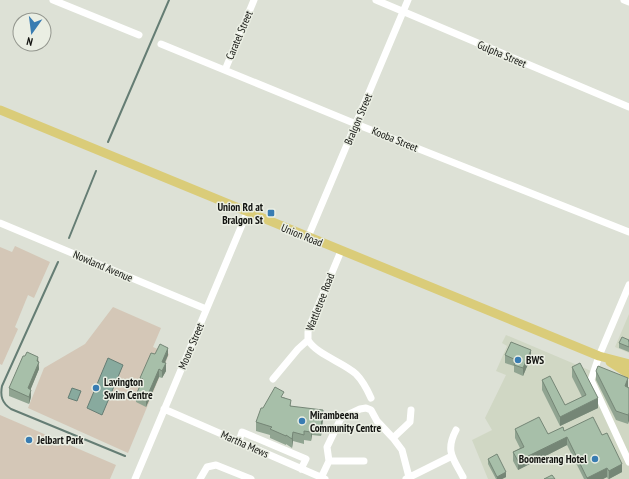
<svg xmlns="http://www.w3.org/2000/svg" width="629" height="479" font-family="'PT Sans Narrow',sans-serif">
	<style>
		.built { fill: #d0d7c4 }
		.green { fill: #d4c7b7 }
		.water { fill: #88aa9e; stroke: #657d74 }
		.lines { fill: none; stroke-linecap: round; stroke-linejoin: round }
		.stream { stroke: #657d74; stroke-width: 2 }
		.minor { stroke: #fff; stroke-width: 7 }
		.major { stroke: #dacc79; stroke-width: 9 }
		.wall { fill: #90a491 }
		.shaded-wall { fill: #758676 }
		.building { fill: #a7bfa9; stroke: #758676 }
		.poi-dot { fill: #387cb2; stroke: #eaeee3; stroke-width: 1.5 }
		.labels { text-anchor: middle; stroke-width: 3; stroke-linejoin: round; paint-order: stroke }
		.street-label { font-size: 11px; fill: #131411; stroke: #eaeee3 }
		.poi-label { font-size: 11px; font-weight: bold; fill: #131411; stroke: #eaeee3; text-anchor: start }
	</style>
	<rect width="100%" height="100%" fill="#dde1d6"/>
	<!-- built -->
	<path class="built" d="M629,314V353L615,347Z
		M506,335L629,387V479H488L472,440L492,430L485,418L506,375L496,371L507,346L502,343Z"/>
	<!-- green -->
	<path class="green" d="M15,246L50,262L34,298L28,295L15,327L18,329L2,365L0,364V247L12,252Z
		M113,307L161,328L153,347L169,354L128,453L28,408L44,368L85,344Z
		M0,415L116,465L110,479H0Z"/>
	<!-- water -->
	<path class="water" d="M108,358L123,365L102,415L87,408Z
		M72,388L81,391L77,401L68,398Z"/>
	<g class="lines">
		<!-- stream -->
		<path class="stream" d="M108,142L169,0
			M69,238L96,171
			M58,262L2,386C0,396 2,403 11,409L125,456"/>
		<!-- minor -->
		<path class="minor" d="M53,0L139,35
			M376,0L629,107
			M624,0L629,2
			M161,44L356,124L629,232
			M225,70L254,0
			M0,223L206,309
			M308,237L408,0
			M341,251L310,325L308,332V340C317,355 343,362 356,374C363,381 367,389 371,398
			M629,285L599,356L591,380L629,462
			M273,379L298,349L308,340
			M164,409L325,479
			M456,430C445,451 453,458 463,477
			M393,438L410,422L411,410
			M239,441L242,432L306,459L301,469
			M329,461H364
			M321,478L329,461L327,447L341,418L360,409L366,408L371,410L377,421L393,438L402,450L409,477
			M135,479L247,213
			M200,479L207,467L216,465L251,479
			M406,479L452,456"/>
		<!-- major -->
		<path class="major" d="M0,110L599,356L629,364
			M610,362L629,374"/>
	</g>
	<!-- wall -->
	<path class="wall" d="M629,340V352L619,348V343Z
		M155,354L168,355L165,363L166,371L162,378L159,377L146,407L136,402V395L140,385V378Z
		M505,355L531,357L523,376L514,372V366L505,363Z
		M38,362L39,369L30,390L31,397L29,404L9,396V388Z
		M572,367L598,408L560,426L542,390V380L565,405L582,397L572,377Z
		M596,371L628,378V424L616,420L596,380Z
		M284,397L291,406L323,419L321,436L312,435L311,441L304,440V444L293,441L292,448L286,444V445L270,438V435L256,431V422L263,408Z
		M515,429L548,434L564,431L602,435L622,472L609,479H608L607,477L603,479H584L567,445L518,470L513,461V452L520,448L515,438Z
		M488,459L506,477L502,479H496L488,464Z"/>
	<!-- shaded-wall -->
	<path class="shaded-wall" d="M168,348V355L162,369V362Z
		M531,350V357L523,376V368Z
		M38,357L39,369L28,396V388Z
		M166,363V371L162,378V371Z
		M159,369V377L146,407V399Z
		M628,378V387L625,395V386Z
		M31,390V397L29,404V397Z
		M598,398V408L560,426V417Z
		M323,410V419L321,436V427Z
		M629,413V421L628,424V415Z
		M312,426V435L311,441V432Z
		M293,432V441L292,448V439Z
		M567,437V445L518,470V461Z
		M622,464V472L609,479V471Z
		M607,468V477L603,479H587V478Z
		M506,472V477L502,479H497V477Z"/>
	<!-- building -->
	<path class="building" d="M622,337L629,340L628,341H629V347L619,343Z
		M511,342L531,350L523,368L514,365L516,360L505,355Z
		M160,344L168,348L162,362L166,363L162,371L159,369L146,399L136,395L143,379L140,378L151,353L155,354Z
		M27,352L38,357L37,361L39,362L28,388L31,390L29,397L9,388L23,356H25Z
		M580,363L598,398L560,417L542,380L550,376L565,405L586,395L572,367Z
		M598,366L628,378L625,386L629,388V413L628,415L616,411L596,371Z
		M275,387L284,392L281,397L291,400L290,406L323,410L321,427L312,426L311,432L304,431V435L293,432L292,439L286,435V436L270,429L272,427L256,422L261,408H263Z
		M539,417L548,434L563,427L564,431L593,417L602,435L607,433L622,464L609,471L607,468L587,478L567,437L518,461L513,452L524,447L515,429Z
		M497,454L506,472L497,477L488,459Z
		M552,475L555,479H544Z"/>
	<!-- markers -->
	<g class="poi-dot">
		<rect x="267" y="209" width="8" height="8" rx="2"/>
		<circle cx="518" cy="360" r="4"/>
		<circle cx="96" cy="388" r="4"/>
		<circle cx="302" cy="421" r="4"/>
		<circle cx="29" cy="440" r="4"/>
		<circle cx="595" cy="459" r="4"/>
	</g>
	<g class="labels">
		<!-- street labels -->
		<g class="street-label">
			<text transform="translate(239 35) rotate(-67)" y="4">Caratel Street</text>
			<text transform="translate(502 54) rotate(23)" y="4">Gulpha Street</text>
			<text transform="translate(358 119) rotate(-67)" y="4">Bralgon Street</text>
			<text transform="translate(395 139) rotate(22)" y="4">Kooba Street</text>
			<text transform="translate(302 235) rotate(22)" y="4">Union Road</text>
			<text transform="translate(103 266) rotate(23)" y="4">Nowland Avenue</text>
			<text transform="translate(320 302) rotate(-69)" y="4">Wattletree Road</text>
			<text transform="translate(191 346) rotate(-67)" y="4">Moore Street</text>
			<text transform="translate(245 444) rotate(24)" y="4">Martha Mews</text>
		</g>
		<!-- poi labels -->
		<g class="poi-label">
			<text x="263" y="211" text-anchor="end">Union Rd at<tspan x="263" dy="13">Bralgon St</tspan></text>
			<text x="526" y="364">BWS</text>
			<text x="104" y="386">Lavington<tspan x="104" dy="13">Swim Centre</tspan></text>
			<text x="310" y="419">Mirambeena<tspan x="310" dy="13">Community Centre</tspan></text>
			<text x="37" y="444">Jelbart Park</text>
			<text x="587" y="463" text-anchor="end">Boomerang Hotel</text>
		</g>
	</g>
	<!-- north arrow -->
	<g transform="translate(32 32) rotate(194)"><circle r="19" fill="#eaeee3" stroke="#94978f"/>
	<path d="M0-3L7 15L0 10L-7 15Z" fill="#387cb2"/>
	<text y="-6" font-size="11" font-weight="bold" text-anchor="middle" fill="#131411">N</text>
	</g>
</svg>
